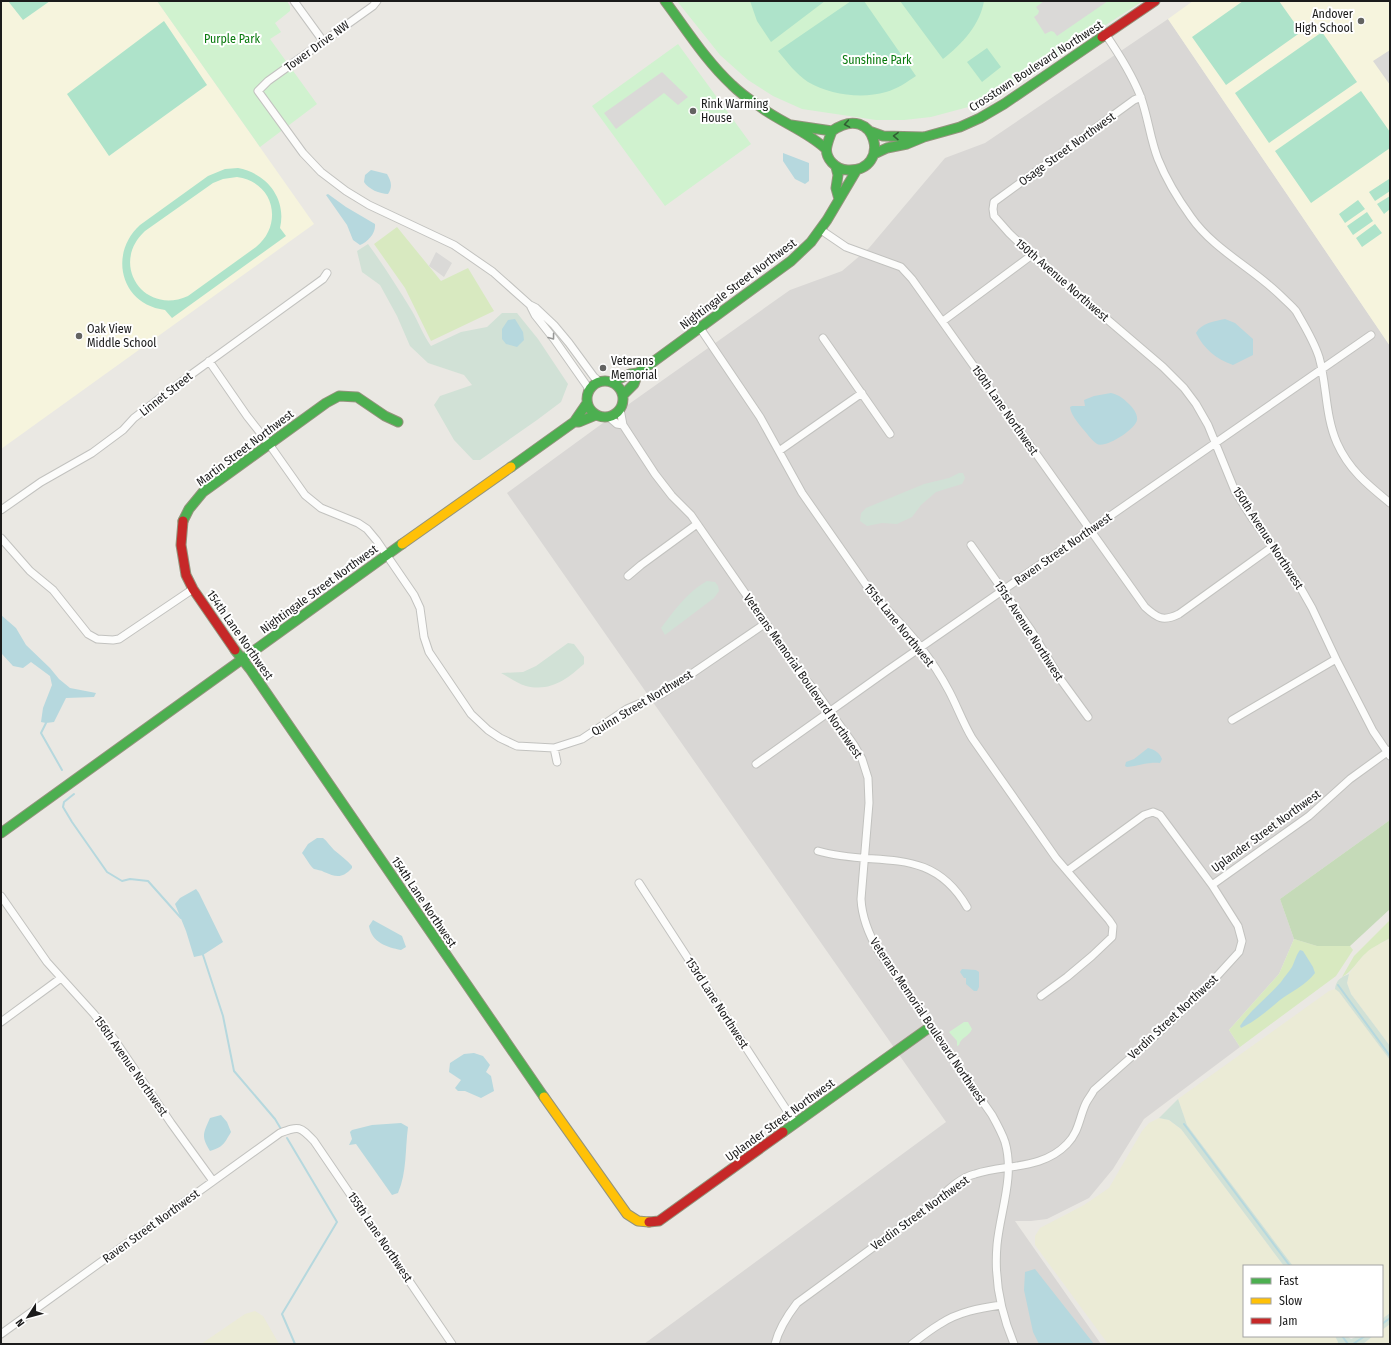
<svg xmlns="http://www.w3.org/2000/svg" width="1391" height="1345" font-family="'Fira Sans Condensed',sans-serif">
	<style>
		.residential { fill: #d9d7d5 }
		.education { fill: #f6f4dd }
		.farmland { fill: #ebebd6 }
		.grass { fill: #d8e9c0 }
		.forest { fill: #c5dab8 }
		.wetland { fill: #d1e1d6 }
		.park { fill: #d0f2cf }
		.pitch { fill: #aee3ca; fill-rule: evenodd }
		.parking { fill: #dad9d7 }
		.water { fill: #b6d8de }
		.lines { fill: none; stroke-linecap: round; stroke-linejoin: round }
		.stream { stroke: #b6d8de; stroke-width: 2 }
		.street-casing { stroke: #c2c2bf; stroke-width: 9 }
		.fast-casing { stroke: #93937c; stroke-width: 11 }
		.slow-casing { stroke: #93937c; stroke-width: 11 }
		.jam-casing { stroke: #93937c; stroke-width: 11 }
		.street { stroke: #fcfcfb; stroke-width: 7 }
		.fast { stroke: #4caf50; stroke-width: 9 }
		.slow { stroke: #ffc107; stroke-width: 9 }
		.jam { stroke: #c62828; stroke-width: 9 }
		.oneway { stroke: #315e33 }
		.oneway2 { stroke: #979796 }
		.poi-dot { fill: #636361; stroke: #fff; stroke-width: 1.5 }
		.labels { text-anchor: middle; stroke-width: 4; stroke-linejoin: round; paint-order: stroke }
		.poi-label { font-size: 12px; fill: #1b1b1b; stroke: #fff; text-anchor: start }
		.park-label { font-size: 12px; fill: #097a0e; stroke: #fff }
		.street-label { font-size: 12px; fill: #1b1b1b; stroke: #fff }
	</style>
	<rect width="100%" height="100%" fill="#eae8e3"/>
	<!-- residential -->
	<path class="residential" d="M1168,19L1390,346V820L1280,899L1294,939L1279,974L1229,1030L1240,1047L1144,1119L1113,1169L1089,1198L1047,1219L1031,1221H1015L1101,1344H644L946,1122L507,493L629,404L790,290L842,271L869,248L945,158L985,143Z"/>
	<!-- education -->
	<path class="education" d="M1,1H157L314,224L1,449Z
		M1193,1H1390V346L1168,19Z"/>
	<!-- farmland -->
	<path class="farmland" d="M1390,938V1046L1351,994L1347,983L1349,974L1356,964L1367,951Z
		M1335,989L1339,992L1390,1060V1313L1382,1319V1266H1293L1187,1125L1178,1099L1329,991Z
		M1159,1118L1169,1120L1181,1129L1284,1266H1244V1336H1335L1338,1342L1337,1344H1108L1035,1245V1236L1040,1228L1084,1205L1109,1188L1142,1131L1149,1123Z
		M255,1311L263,1316L279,1344H201L245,1314Z
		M1390,1324V1344H1364L1373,1336H1382V1330Z"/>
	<!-- grass -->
	<path class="grass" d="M397,227L441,281L468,268L494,311L431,341L405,288L374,244Z
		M1390,920V938C1382,943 1372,947 1366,953C1357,961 1352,972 1342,977L1354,956Z
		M1294,939L1317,946H1350L1353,950L1336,976L1240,1047L1229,1030L1279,974Z"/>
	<!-- forest -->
	<path class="forest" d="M1390,820V909L1350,946H1317L1294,939L1280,899Z"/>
	<!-- wetland -->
	<path class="wetland" d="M368,244C384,266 398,288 412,311C419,323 423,335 431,346L461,332L487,327L502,313H517L538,339L568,384L561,402L537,420L480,460H473L454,440L434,405L440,396L472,385L464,375L428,363L410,346L397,316L380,285L362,272L357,251Z
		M959,473H963L965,478L962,484L936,492L921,505L912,517L897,524L882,523L867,526L860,521L861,513L866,508L924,484L949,478Z
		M707,581L715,582L718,586L719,591L714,598L665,635L661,628C675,610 687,592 707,581Z
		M568,643L574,644L584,657V664C567,679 551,692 526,686C518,684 509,677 501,673L523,672L536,666Z
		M1349,974L1347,983L1351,994L1390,1046V1060L1339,992L1335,989C1336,980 1341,977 1349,974Z
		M1178,1099L1187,1125L1293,1266H1284L1181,1129L1169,1120L1159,1118Z
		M1390,1313V1324L1382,1330V1319Z
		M1335,1336H1347L1351,1339L1358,1336H1373L1363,1344H1337L1338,1342Z"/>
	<!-- park -->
	<path class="park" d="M157,1H287L290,6V11L275,23L281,32L270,39L317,104L260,147Z
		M677,1H1143L1025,77L972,106L931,117L904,120H876L802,109L773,96L748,80L720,55Z
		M678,44L751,144L665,206L592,106Z
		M964,1022H968L972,1029C970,1036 961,1037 959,1045L957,1046V1041L949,1032Z"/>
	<!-- pitch -->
	<path class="pitch" d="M8,1H50L23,20Z
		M750,1H825L771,42L757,21Z
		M851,1H864L916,76C907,82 897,89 886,92C862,99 830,95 808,82C796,74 787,62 778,51Z
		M900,1H984C980,25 962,44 943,59Z
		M1243,1H1279L1301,32L1226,85L1192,37Z
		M164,21L207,85L109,156L67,94Z
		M1322,32L1357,82L1269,143L1235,93Z
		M987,48L1001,67L982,82L967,62Z
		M1361,91L1390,132V148L1311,203L1275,151Z
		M238,168C266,173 287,198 280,228L286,236L172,318L165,310C121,305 108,254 140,225L208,176L225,169ZM237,177C274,182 284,224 256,247L188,296C144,316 109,264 145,231L213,183L223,179Z
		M1389,179L1390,191L1375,201L1369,192Z
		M1390,196V209L1384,214L1377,204Z
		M1358,200L1365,209L1345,223L1339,214Z
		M1367,212L1373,221L1353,235L1347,226Z
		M1375,224L1382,233L1362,247L1356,238Z"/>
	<!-- parking -->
	<path class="parking" d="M1044,1H1108L1057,36L1054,32L1051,31L1045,34L1034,17L1038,14L1039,11L1036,7Z
		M1390,50V85L1373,61Z
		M662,72L688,97L678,105L664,93L616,129L604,113Z
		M436,252L452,263L444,277L429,266Z"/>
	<!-- water -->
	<path class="water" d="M783,153L809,163V181L805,184L795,179L783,161Z
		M371,170L387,174C391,181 393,186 388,194C380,194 368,189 364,182L365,175Z
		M328,194L346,207L375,224C376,233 368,242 360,245L353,240L347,225L326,195Z
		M515,319L523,332L524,340L517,347L506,344L502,339V329L508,320Z
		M1225,319L1235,323L1253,339V355L1233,365C1216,359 1204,349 1196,333C1201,323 1215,321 1225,319Z
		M1111,393C1119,395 1123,398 1129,404C1133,408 1138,414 1137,420C1136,429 1105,449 1097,444C1092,441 1086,432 1082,428C1077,421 1071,415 1070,407L1072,406H1085L1084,400L1094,396Z
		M1,615L16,628L26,645L50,668L59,679L70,688L96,693L94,697L66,698L54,722L46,723L41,722L43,708L52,685L50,676L31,662L23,668L13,666L2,654Z
		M1148,748C1155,750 1159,752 1162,759L1160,763C1147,762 1139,766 1127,767L1125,766L1126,762L1134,759Z
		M317,838H323C327,841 330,846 334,850C340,855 347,860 352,866V868C342,879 336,877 324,872C321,870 317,870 314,869C310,866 306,858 302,853L308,844Z
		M196,889L199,893L223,942L203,955L194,957L186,931L175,904L180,898Z
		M373,920L402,936L406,947L401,950C387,947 372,943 369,926Z
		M1300,950L1303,951L1313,967L1315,973C1306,985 1292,991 1280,1000C1268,1010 1256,1021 1241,1028L1240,1026C1251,1009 1268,997 1281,982C1284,977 1289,972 1292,967C1295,961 1296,955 1300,950Z
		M962,969L976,970L979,972V987L977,991H974L966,984V978H964L960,972Z
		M474,1053L483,1056L490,1065L486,1072L491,1076L494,1091L481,1098L465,1091H458L455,1088L461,1080L449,1072L450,1063L464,1054Z
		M221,1115L227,1122L231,1132C224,1144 223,1147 210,1151C201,1136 203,1134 210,1118Z
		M401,1123L408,1127C405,1149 407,1172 398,1193L392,1195L356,1144L349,1145L352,1139L350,1132L352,1130L372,1125Z
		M1035,1269L1094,1344H1039L1033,1332L1024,1290L1025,1272Z"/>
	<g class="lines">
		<!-- stream -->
		<path class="stream" d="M46,723L41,733L62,770
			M74,794L64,802L63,807L72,822L107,872L122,881L130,879L148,881L181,918
			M203,955L223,1016L234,1071L275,1119L281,1129
			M1338,985L1390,1056
			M1184,1124L1290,1266
			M287,1138L337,1222L282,1314L295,1344
			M1382,1324L1390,1318
			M1342,1336L1348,1344
			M1353,1344L1365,1336"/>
		<defs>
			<path id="street" d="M294,1L323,41
				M377,1L373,6L268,81L258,91L303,153L321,172L346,191L369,205L454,245L493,272L530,305L535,315L554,339L587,386L589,391
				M1106,35C1119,54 1131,73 1140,95C1148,116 1150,139 1158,159C1166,179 1178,199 1191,217C1214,250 1253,268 1281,296C1286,301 1292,306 1296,311C1304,325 1314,341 1319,357C1327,385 1325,416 1337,443C1349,470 1368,485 1390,503
				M1141,97L1134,100L994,202L993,209L994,216L1009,233L1032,255L1163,367L1184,388L1196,404L1208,425L1235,491L1252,518L1295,578L1312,608L1336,659L1373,731L1390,756
				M821,230L846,247L901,267L912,279L1145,607C1157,618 1163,622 1179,614L1272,547
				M530,305L536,308L554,325L569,343L594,377L600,382
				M943,321L1032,255
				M700,328L760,417L802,493L869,589C886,610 906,627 922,649C932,662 941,676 949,691C957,706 963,723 972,738L1056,858L1109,920L1113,926L1112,937L1092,956L1067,977L1041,996
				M823,338L890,434
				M209,361L247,416L269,444L305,495L321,508L358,523L367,529L377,541L414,595L420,608L424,637L429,652L471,714L488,730L500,738L517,746L554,748L582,739L627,709L662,694L766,623
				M620,409L623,425L655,474L672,496L691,515L801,674L817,693L854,745L862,759L868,778L869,803L861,899C862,919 869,935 879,952L992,1115C997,1124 1002,1133 1005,1142C1015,1176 1000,1212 997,1245C994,1279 1001,1313 1014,1344
				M609,417L617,424L623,425
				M779,451L862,393
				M1,510L41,482L92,453L123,430L134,418L185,379L323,279L327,273
				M1,538L30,571L53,590L88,634L97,639L113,640L119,639L193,589
				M971,545L1031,630L1061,680L1088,717
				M628,576L641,565L697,524
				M1232,720L1336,659
				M554,748L557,762
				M756,764L888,670L1371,335
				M818,851C876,868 930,843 967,907
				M639,883L795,1123
				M1212,885L1309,816L1350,779L1390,750
				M1,896L47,962L94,1014L114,1039L171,1123L213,1181
				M1,1022L61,978
				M1,1334L280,1133C299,1126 300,1126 314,1141L452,1344
				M775,1344C779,1328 787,1316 797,1303L935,1202C947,1191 959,1178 975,1174C1006,1164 1042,1170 1067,1144C1079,1132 1079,1118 1086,1103C1088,1099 1092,1094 1094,1090L1163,1029L1207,987L1239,952L1242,941L1238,926L1212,885L1160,815L1153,812L1144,815L1067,871
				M912,1344C921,1337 930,1330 940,1324C958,1312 980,1308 1001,1305"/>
			<path id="fast" d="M665,1C686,29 706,61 732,85C740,93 750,100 759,106C780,122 807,131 826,149
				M791,125L832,131C876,100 893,172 848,170C836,170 824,158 827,146C828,141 830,136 832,131
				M869,131L883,136L923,137
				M874,154L887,148L907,144L924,137L960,127L980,118L1004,104L1102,37
				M836,167L838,175L836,188L839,199
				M587 399a18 18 0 1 1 36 0a18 18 0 1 1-36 0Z
				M612,382L630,374L638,373
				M623,395L634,384L638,373L791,261L811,242L827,220L856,171
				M574,422H579L596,415
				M511,467L574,422L587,403
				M183,521L189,509L203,492L326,403L339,396L357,397L385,416L398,422
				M235,650L250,669L544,1097
				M1,833L402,544
				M783,1132L930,1027"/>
			<path id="slow" d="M402,544L511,467
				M544,1097L627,1214L638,1221L649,1222"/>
			<path id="jam" d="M1102,37L1155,1
				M183,521L181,545L186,575L193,589L235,650
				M649,1222L659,1221L783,1132"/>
		</defs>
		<!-- street casing -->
		<use href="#street" class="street-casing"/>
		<!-- fast casing -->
		<use href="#fast" class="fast-casing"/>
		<!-- slow casing -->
		<use href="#slow" class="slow-casing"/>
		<!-- jam casing -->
		<use href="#jam" class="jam-casing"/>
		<!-- street -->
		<use href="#street" class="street"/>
		<!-- fast -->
		<use href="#fast" class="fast"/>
		<!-- slow -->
		<use href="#slow" class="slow"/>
		<!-- jam -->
		<use href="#jam" class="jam"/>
	</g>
	<!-- one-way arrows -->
	<defs><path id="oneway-chevron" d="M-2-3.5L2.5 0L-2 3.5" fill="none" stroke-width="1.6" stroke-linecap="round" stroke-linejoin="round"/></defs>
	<g class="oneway">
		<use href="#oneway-chevron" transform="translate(847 124) rotate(170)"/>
		<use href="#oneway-chevron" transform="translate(896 136) rotate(-179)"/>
	</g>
	<use class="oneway2" href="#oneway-chevron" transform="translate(552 337) rotate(53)"/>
	<!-- markers -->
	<g class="poi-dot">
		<circle cx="1361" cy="21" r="4"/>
		<circle cx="693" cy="111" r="4"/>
		<circle cx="79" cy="336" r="4"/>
		<circle cx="603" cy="368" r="4"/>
	</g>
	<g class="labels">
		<!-- poi labels -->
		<g class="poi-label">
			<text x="1353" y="18" text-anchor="end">Andover<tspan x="1353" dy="14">High School</tspan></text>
			<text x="701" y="108">Rink Warming<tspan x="701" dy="14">House</tspan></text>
			<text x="87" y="333">Oak View<tspan x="87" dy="14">Middle School</tspan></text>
			<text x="611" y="365">Veterans<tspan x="611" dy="14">Memorial</tspan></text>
		</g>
		<!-- park labels -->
		<g class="park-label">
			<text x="232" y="43">Purple Park</text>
			<text x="877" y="64">Sunshine Park</text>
		</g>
		<!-- street labels -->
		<g class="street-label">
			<text transform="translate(317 46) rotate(-36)" y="4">Tower Drive NW</text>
			<text transform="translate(1036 66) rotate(-33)" y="4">Crosstown Boulevard Northwest</text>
			<text transform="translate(1067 149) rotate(-36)" y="4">Osage Street Northwest</text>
			<text transform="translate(1062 280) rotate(41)" y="4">150th Avenue Northwest</text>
			<text transform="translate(738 284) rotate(-37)" y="4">Nightingale Street Northwest</text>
			<text transform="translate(166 394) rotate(-38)" y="4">Linnet Street</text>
			<text transform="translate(1005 410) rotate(55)" y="4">150th Lane Northwest</text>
			<text transform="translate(245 448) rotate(-37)" y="4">Martin Street Northwest</text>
			<text transform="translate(1268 538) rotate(57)" y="4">150th Avenue Northwest</text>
			<text transform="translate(1063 549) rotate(-35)" y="4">Raven Street Northwest</text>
			<text transform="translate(319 589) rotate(-36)" y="4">Nightingale Street Northwest</text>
			<text transform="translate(899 625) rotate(51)" y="4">151st Lane Northwest</text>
			<text transform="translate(1029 631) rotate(57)" y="4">151st Avenue Northwest</text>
			<text transform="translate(240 635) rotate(55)" y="4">154th Lane Northwest</text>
			<text transform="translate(803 676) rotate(55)" y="4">Veterans Memorial Boulevard Northwest</text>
			<text transform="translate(642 703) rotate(-31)" y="4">Quinn Street Northwest</text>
			<text transform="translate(1266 831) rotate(-36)" y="4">Uplander Street Northwest</text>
			<text transform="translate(424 902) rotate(56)" y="4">154th Lane Northwest</text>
			<text transform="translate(717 1003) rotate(57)" y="4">153rd Lane Northwest</text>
			<text transform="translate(1173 1017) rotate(-43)" y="4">Verdin Street Northwest</text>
			<text transform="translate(928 1021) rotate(56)" y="4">Veterans Memorial Boulevard Northwest</text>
			<text transform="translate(131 1066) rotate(55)" y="4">156th Avenue Northwest</text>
			<text transform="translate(780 1120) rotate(-36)" y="4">Uplander Street Northwest</text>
			<text transform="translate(920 1213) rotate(-36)" y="4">Verdin Street Northwest</text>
			<text transform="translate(151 1226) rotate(-36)" y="4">Raven Street Northwest</text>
			<text transform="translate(380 1237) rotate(56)" y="4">155th Lane Northwest</text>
		</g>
	</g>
	<!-- border -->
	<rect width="1391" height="1345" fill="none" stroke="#1b1b1b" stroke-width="4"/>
	<!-- legend -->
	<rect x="1243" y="1265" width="140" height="72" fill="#ffffff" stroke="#a4a4a4"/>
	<rect x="1251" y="1278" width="20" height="6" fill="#4caf50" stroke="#a4a4a4"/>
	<text x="1279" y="1285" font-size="12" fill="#1b1b1b">Fast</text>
	<rect x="1251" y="1298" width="20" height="6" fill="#ffc107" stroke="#a4a4a4"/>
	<text x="1279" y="1305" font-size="12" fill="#1b1b1b">Slow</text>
	<rect x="1251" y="1318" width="20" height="6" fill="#c62828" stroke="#a4a4a4"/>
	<text x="1279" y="1325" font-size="12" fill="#1b1b1b">Jam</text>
	<!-- north arrow -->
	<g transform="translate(28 1317) rotate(234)" stroke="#ffffff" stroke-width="3" paint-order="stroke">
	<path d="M0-3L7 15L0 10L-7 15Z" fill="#1b1b1b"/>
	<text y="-6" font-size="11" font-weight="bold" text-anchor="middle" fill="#1b1b1b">N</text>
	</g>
</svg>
